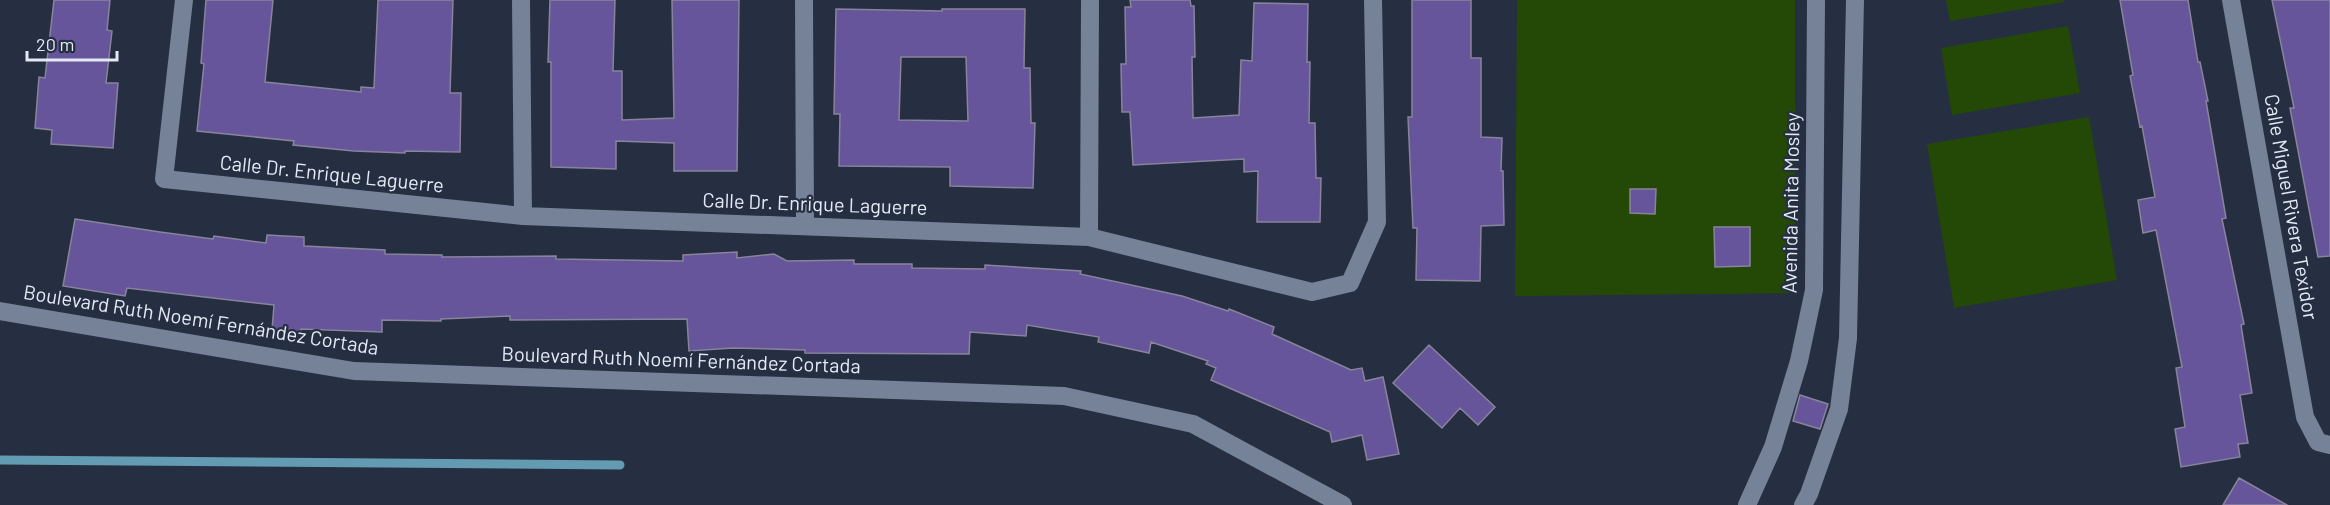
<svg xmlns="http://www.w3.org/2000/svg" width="2330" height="505" font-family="Barlow,sans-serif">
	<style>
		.green { fill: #244906 }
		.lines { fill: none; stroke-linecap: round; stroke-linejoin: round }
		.stream { stroke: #629bb2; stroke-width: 9 }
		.building { fill: #66559a; stroke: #88849b; stroke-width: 1.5; fill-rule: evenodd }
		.minor { stroke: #768297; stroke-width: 18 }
		.tertiary { stroke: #768297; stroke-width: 18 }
		.labels { text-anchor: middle; stroke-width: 4.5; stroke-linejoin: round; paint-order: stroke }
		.street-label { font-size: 20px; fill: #e3eaf6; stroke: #252f41 }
	</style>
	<rect width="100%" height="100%" fill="#252f41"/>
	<!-- green -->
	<path class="green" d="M1517,0H1795V293L1515,296Z
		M1946,0H2064V2L1950,21Z
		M2068,26L2080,93L1952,115L1941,48Z
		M2089,117L2117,280L1954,308L1927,144Z"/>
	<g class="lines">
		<!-- stream -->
		<path class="stream" d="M0,460L620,465"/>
	</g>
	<!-- building -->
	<path class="building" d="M54,0H110L107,30L112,31L106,83H118L113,148L51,144L52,130L35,128L39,77L45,78Z
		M206,0H273L265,82L361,92V87L374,88L378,0H453L450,93H461L460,152L405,151V153L354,151L293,145L294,141L197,131L204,64L201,63Z
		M550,0H615L613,71H622V120L674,118L672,0H739L737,171H674V143L616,141V169L551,167V62H548Z
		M1130,0H1190L1191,6H1194L1195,57H1192L1193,118L1239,115L1241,60L1252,61L1254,3L1308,4L1307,62H1310L1309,123H1315L1316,178H1321L1320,222H1257L1258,171L1244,172V159L1133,165L1130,112H1122L1121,64H1126L1125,7H1131Z
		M1412,0H1471V58H1481V137L1502,138L1501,171H1503L1504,225L1481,226L1480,281L1416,280L1417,228H1413L1408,117H1412Z
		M2120,0H2188L2198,62H2200L2208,101H2206L2226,218L2222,219L2244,324L2241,325L2252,393L2240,395L2248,443L2238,444L2240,457L2181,467L2175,429L2185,427L2176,368L2182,367L2156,230L2143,233L2138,200L2155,197L2142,126L2140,127L2130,76L2133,75Z
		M2272,0H2330V256L2318,257L2290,108H2294Z
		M836,9L942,11V9H1025L1024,68H1030L1031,123H1035L1033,188L950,186V167L839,166L840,114H834ZM901,57H966L968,121L899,120Z
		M1630,189H1656L1655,214L1630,213Z
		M75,219L160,232L213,239L214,236L266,243L267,235L304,237V246L385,250V254L442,255V257L556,256V259L683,261V255L737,252V258L774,254L787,261L854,260V264H912V268L985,269V265L1081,271L1080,274L1182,296L1228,311L1229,309L1274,327L1272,334L1351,370L1362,368L1365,381L1383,377L1399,454L1367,460L1362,435L1332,442L1330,432L1211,380L1216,368L1206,364L1208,361L1151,342L1149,353L1098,342L1099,337L1027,325L1026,336L970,332L969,354L805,353V350L733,348L689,351L687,319L510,320V316L441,319V321L382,320V332L301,329V332L272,330L274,305L127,288L125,296L63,286Z
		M1714,227H1750V266L1715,267Z
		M1429,345L1495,407L1478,425L1460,408L1442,428L1393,383Z
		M1800,395L1828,404L1820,429L1793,421Z
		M2239,478L2287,505H2223Z"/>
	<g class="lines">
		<!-- minor -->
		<path class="minor" d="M184,0L164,179L523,216L1089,237L1312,292L1350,283L1377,222L1373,0
			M521,0L523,216
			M804,0L805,226
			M2231,0L2305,417L2318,442L2330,445
			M1089,237L1090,0
			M1747,505L1773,447L1799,361L1814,290L1816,0
			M1803,505L1809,494L1839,409L1848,338L1855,0"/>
		<!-- tertiary -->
		<path class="tertiary" d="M0,311L354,371L1064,396L1193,424L1343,505"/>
	</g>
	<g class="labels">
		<!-- street labels -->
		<g class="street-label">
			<text transform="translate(332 174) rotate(6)" y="7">Calle Dr. Enrique Laguerre</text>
			<text transform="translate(1791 203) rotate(-89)" y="7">Avenida Anita Mosley</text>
			<text transform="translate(815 204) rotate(2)" y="7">Calle Dr. Enrique Laguerre</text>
			<text transform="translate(2291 207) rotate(80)" y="7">Calle Miguel Rivera Texidor</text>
			<text transform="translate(201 320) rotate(9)" y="7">Boulevard Ruth Noemí Fernández Cortada</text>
			<text transform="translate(681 360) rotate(2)" y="7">Boulevard Ruth Noemí Fernández Cortada</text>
		</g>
	</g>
	<!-- scale -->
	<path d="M27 51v9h90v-9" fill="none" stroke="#e3eaf6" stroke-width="3"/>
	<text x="36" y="51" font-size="18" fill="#e3eaf6" stroke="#252f41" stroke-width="4.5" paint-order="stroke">20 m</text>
</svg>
